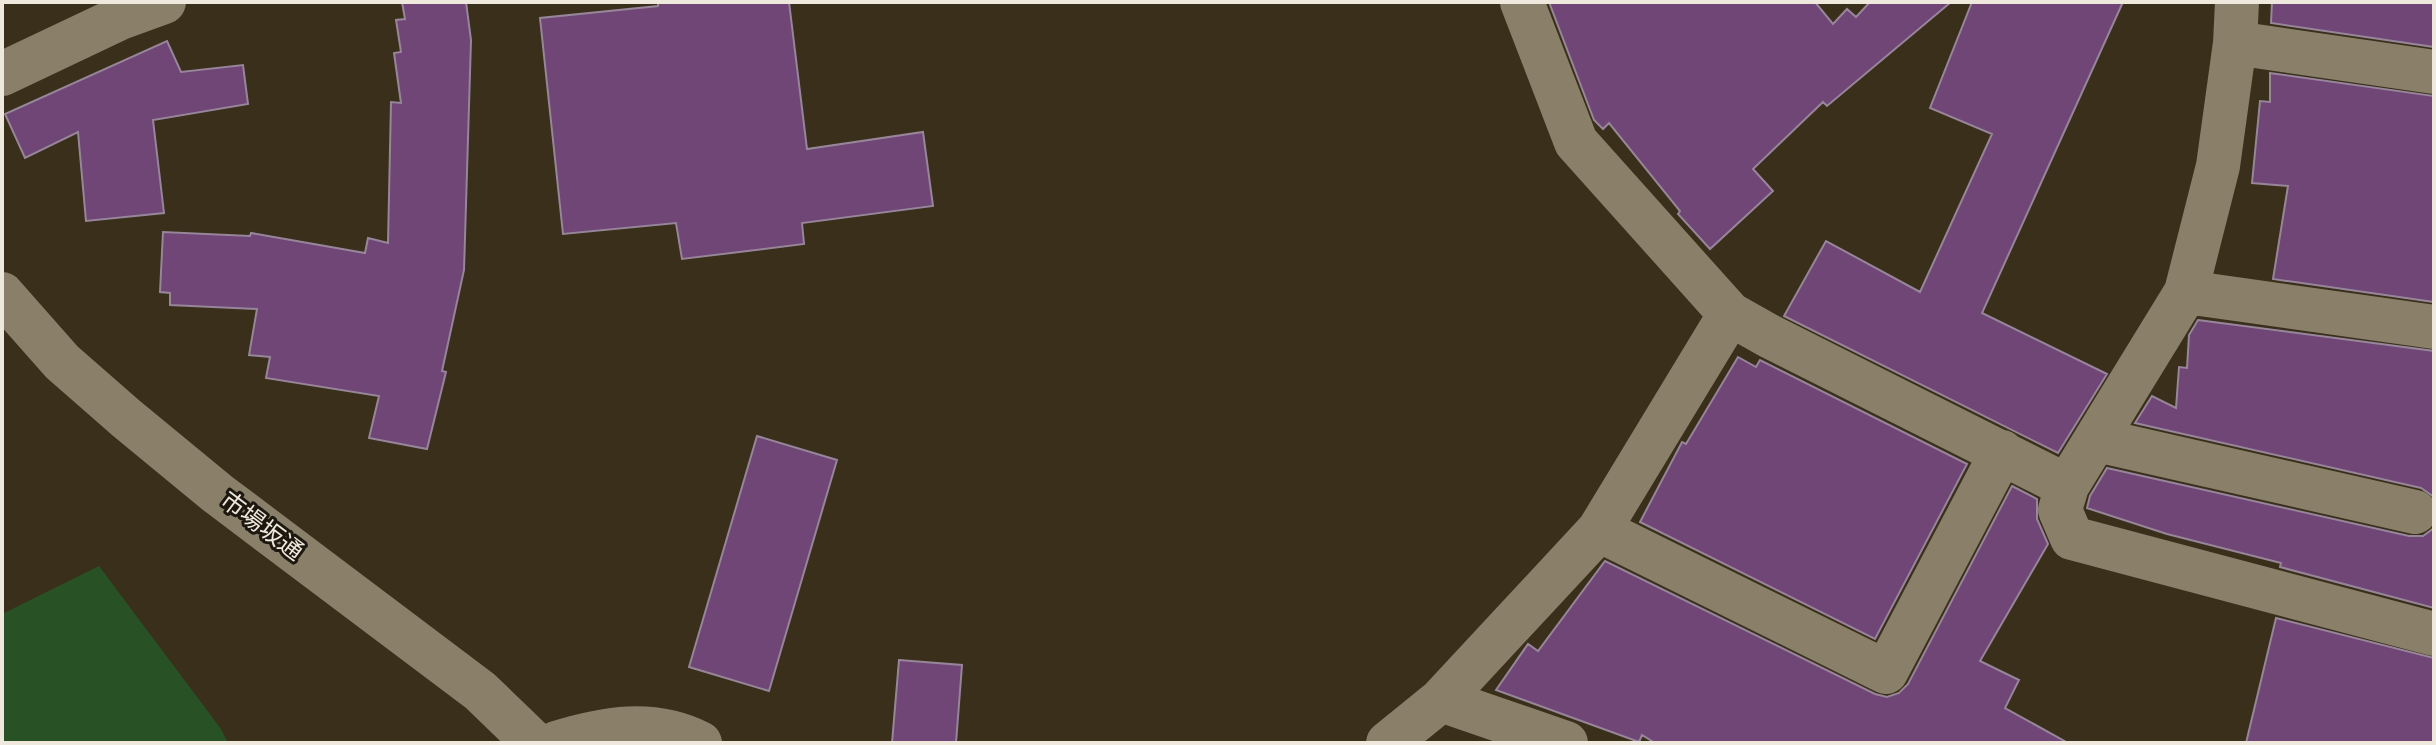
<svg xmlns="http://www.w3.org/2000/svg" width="2436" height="745" font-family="Arial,'Noto Sans JP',sans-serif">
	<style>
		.green { fill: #295126 }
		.building { fill: #6f4675; stroke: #978599; stroke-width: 2 }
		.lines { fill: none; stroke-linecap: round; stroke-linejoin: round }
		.minor { stroke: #8a7f69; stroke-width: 44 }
		.labels { text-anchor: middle; stroke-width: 6; stroke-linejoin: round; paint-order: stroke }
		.street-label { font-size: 24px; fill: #efe8dc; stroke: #1c180f }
	</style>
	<rect width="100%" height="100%" fill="#392f1b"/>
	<!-- green -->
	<path class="green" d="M99,566L221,729L228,743H2V614Z"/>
	<!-- building -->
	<path class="building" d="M402,2H466L471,40L464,270L442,371L446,372L427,449L369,438L379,396L266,378L270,357L249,355L257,309L170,305V293L160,292L163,232L250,236L251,233L365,253L368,238L388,243L391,102L401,103L394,53L401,52L396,20L405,19Z
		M658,2H789L807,149L923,132L933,206L802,223L804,244L682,259L676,223L563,234L540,18L658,6Z
		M1549,2H1815L1833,24L1847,9L1856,17L1870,2H1951L1827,106L1823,102L1753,169L1773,191L1710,249L1678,214L1680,211L1609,123L1603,129L1594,120Z
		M1972,2H2123L1982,313L2107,374L2058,453L1784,316L1826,241L1920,292L1992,134L1930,108Z
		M2272,2H2434V47L2271,23Z
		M167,41L181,72L243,65L248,104L153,120L164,213L86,221L78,132L25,158L5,114Z
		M2270,73L2434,96V302L2273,279L2288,186L2252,183L2260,101L2270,102Z
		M2198,320L2434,351V497L2421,488L2135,423L2152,396L2176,408L2179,367L2187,368L2189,335Z
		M1738,357L1756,367L1760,360L1967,464L1875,639L1640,522L1682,442L1686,444Z
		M757,436L837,460L769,691L689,667Z
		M2107,468L2409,536H2423L2434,528V608L2280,567L2281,563L2167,534L2087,508L2090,496Z
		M2012,486L2037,499V519L2048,544L1980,661L2019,680L2005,708L2068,743H1655L1642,735L1639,742L1496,690L1528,644L1538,651L1605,561L1875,694L1887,697L1899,693L1908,684Z
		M2276,618L2434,658V743H2246Z
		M899,660L962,665L956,743H892Z"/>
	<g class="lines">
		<!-- minor -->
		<path class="minor" d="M1522,2L1576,142L1730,314L1769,336L2067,486L2186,292L2218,166L2235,43L2237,2
			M2235,43L2434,72
			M2,74L120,18L164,2
			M2186,292L2434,327
			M2,294L62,362L126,418L217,493L480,691L534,743
			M2097,440L2415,512
			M2067,486L2060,510L2072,538L2434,634
			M1599,530L1886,672L2002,452
			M1441,700L1566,743
			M556,743C604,728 653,719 700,743
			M1388,743L1441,700L1599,530L1730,314"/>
	</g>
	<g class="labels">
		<!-- street labels -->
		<g class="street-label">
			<text transform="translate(262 526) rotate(37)" y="8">市場坂通</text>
		</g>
	</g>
	<!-- border -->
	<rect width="2436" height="745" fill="none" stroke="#efe8dc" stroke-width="8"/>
</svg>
